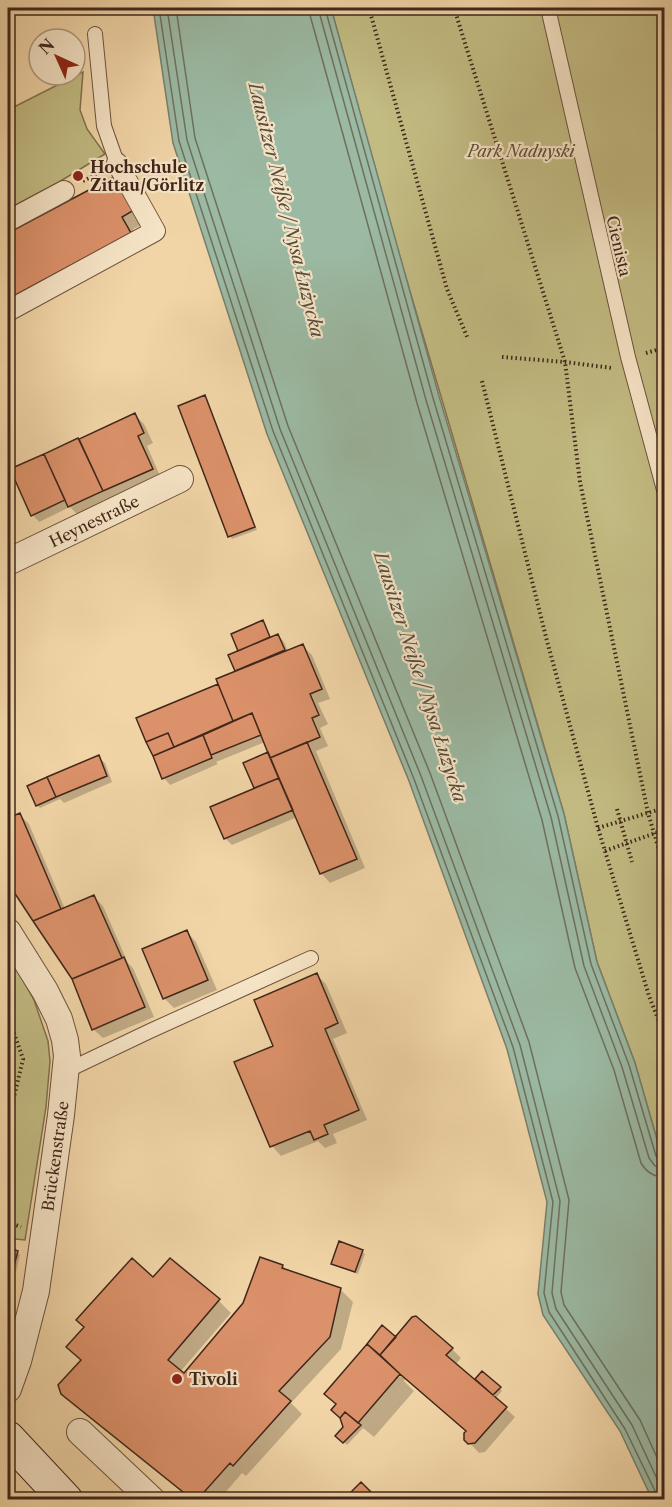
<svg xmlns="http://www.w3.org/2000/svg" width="672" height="1507" font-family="'Libre Caslon Text',serif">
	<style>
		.green { fill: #c2bb82; stroke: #81714e; stroke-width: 1.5 }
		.water { fill: #9bb9a3; stroke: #777f6d; stroke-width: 1.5 }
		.shadow { fill: #0003; fill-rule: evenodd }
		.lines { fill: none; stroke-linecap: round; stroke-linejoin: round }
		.shore { stroke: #6e705f; stroke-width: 1.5 }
		.building { fill: #db916a; stroke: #40271b; stroke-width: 1.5 }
		.service-casing { stroke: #6c523e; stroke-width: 16 }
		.pedestrian-casing { stroke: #6c523e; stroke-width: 22 }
		.minor-casing { stroke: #6c523e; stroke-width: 28 }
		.secondary-casing { stroke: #40271b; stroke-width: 35 }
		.path { stroke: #40271b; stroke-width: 4; stroke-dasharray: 1.5 3; stroke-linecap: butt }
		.service { stroke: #f6e4c6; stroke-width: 14 }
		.pedestrian { stroke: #f6e4c6; stroke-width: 20 }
		.minor { stroke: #f6e4c6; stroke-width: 26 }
		.secondary { stroke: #f6e4c6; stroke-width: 33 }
		.poi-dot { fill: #8f2418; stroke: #f6e4c6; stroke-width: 2 }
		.labels { text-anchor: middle; stroke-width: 4.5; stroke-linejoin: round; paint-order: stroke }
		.park-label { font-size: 16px; font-style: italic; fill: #604c35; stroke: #f6e4c6 }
		.poi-label { font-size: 16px; font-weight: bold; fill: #40271b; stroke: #f6e4c6; text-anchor: start }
		.street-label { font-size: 16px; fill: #40271b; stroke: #f6e4c6 }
		.water-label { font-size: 18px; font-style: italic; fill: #574c3d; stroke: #f6e4c6 }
	</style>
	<rect width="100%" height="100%" fill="#f1d5a7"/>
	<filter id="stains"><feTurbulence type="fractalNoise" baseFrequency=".00333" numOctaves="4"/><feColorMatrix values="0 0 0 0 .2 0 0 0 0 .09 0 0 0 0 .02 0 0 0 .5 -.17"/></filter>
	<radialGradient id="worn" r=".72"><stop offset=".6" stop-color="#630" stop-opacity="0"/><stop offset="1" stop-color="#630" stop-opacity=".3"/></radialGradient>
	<!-- green -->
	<path class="green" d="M331,8H664V1164L635,1063L597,962L564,814L397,247Z
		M83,72L80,110L87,129L105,154L59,182L8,209V110Z
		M8,953L34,1000L48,1041L50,1061L46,1107L25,1240L15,1239L13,1249H9L8,1257Z"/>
	<!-- water -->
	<path class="water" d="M153,8H331L439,396L564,814L597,962L635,1063L664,1164V1499H652L620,1431L543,1315L538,1294L547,1202L507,1049L409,781L267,434L173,143Z"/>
	<!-- shadow -->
	<path class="shadow" d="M115,178L145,223L133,229L142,245L8,318V235Z
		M204,397L207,400L257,530L232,539L230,536Z
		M135,415L144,424L153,443L147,446L161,478L79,516L70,507L39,522L33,515L12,470Z
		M263,622L265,625L271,638L278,635L284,642L288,651L302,645L312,655L330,699L318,703L328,724L320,728L328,746L316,751L365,868L330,883L321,873L297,817L232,845L225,838L257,789L255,787L270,753L265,742L216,762L218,764L170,785L164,778L138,719L220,685L238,672L237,670L240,651Z
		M98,757L105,763L112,782L64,803L60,799L40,808L37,805Z
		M20,815L29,824L65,909L94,897L103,906L128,963L133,968L154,1017L103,1038L93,1029L73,978L8,880V820Z
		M187,932L196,942L217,990L174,1008L164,998Z
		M317,975L326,984L347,1033L333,1039L367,1120L333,1134L337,1143L325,1148L318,1141L281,1156L272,1146L236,1063L275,1046Z
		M11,1250L17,1252L20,1255L16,1272L10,1271L8,1269Z
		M362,1252L365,1254L358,1274L336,1266L333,1263Z
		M170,1260L219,1301L231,1313L180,1372L185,1375L283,1266L288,1272L341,1290L353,1302L341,1349L291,1403L302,1414L246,1476L242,1473L219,1500H192L75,1406L62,1393Z
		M383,1327L396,1339L452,1349L461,1358L455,1365L480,1386L482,1384L500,1388L502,1391L495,1399L515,1417L485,1452L479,1453L466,1439L467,1431L405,1379L404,1381L414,1391L374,1437L363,1428L347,1445L337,1436L345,1427L337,1405L326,1394ZM369,1344L402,1375L400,1377L367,1346Z"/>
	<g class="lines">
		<!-- shore -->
		<path class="shore" d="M159,8L179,141L273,431L414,779L513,1047L553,1202L544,1293L549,1312L625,1429L657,1495V1500
			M167,8L187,140L280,429L421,776L520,1045L560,1201L552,1293L556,1309L632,1425L664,1494
			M176,8L195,138L288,426L430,773L529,1042L569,1200L561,1292L564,1305L640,1420L664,1473
			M309,8L310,15L417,403L542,820L575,968L614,1070L641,1163C647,1173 654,1177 664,1177
			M318,8L426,400L551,817L584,966L622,1067L649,1158L655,1166L664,1168
			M325,8L433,398L558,816L591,964L629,1065L656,1156L659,1160L664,1161"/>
	</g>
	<!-- building -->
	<path class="building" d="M115,176L134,210L122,217L131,233L8,299V233Z
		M205,395L255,527L228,537L178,406Z
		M135,413L144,433L138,436L153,469L103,491L79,439Z
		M78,438L103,491L68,507L44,454Z
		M44,454L65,500L31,516L10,469Z
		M263,620L270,637L238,651L231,634Z
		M278,634L285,650L235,671L228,655Z
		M303,644L322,689L310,694L319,715L312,718L320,737L270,758L252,713L233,721L216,679Z
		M218,684L233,721L174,747L168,733L146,742L136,718Z
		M252,713L261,735L211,755L203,735Z
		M168,733L174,747L153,756L146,742Z
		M203,735L212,758L162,779L153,756Z
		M307,742L357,859L320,874L270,758Z
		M268,752L279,778L254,788L243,763Z
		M99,755L107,776L56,797L47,777Z
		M47,777L56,797L36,806L27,786Z
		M279,778L293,810L224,839L210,807Z
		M20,813L61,909L33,921L8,883V818Z
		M94,895L122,958L72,979L33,921Z
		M187,930L208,980L163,999L142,949Z
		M124,957L145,1007L92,1030L72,979Z
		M317,973L338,1023L325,1029L359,1110L324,1125L328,1134L314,1140L310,1131L270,1147L234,1062L273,1046L254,1000Z
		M339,1241L363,1250L355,1272L331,1264Z
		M10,1248L18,1251L13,1270L8,1269V1257Z
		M260,1257L283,1265L282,1268L341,1288L330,1337L279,1391L291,1401L233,1466L230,1463L197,1500H193L61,1394L58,1385L81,1360L66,1347L84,1327L76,1320L132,1258L153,1277L170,1258L220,1299L168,1360L184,1373L243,1303Z
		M416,1316L453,1348L446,1355L507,1407L475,1443L468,1444L464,1440V1433L466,1431L400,1374L380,1355L412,1317Z
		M382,1325L396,1337L380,1355L367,1344Z
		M367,1344L400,1374L358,1423L345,1412L340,1418L331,1410L336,1404L324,1394Z
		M482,1371L501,1387L493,1395L475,1379Z
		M345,1412L361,1425L343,1443L335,1436L343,1427L340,1418Z
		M361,1482L379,1500H343Z"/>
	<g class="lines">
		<defs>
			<path id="service" d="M548,8L628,357L664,490
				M95,34L104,126L117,163
				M66,1071L150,1031L311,958"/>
			<path id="pedestrian" d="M8,221L64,191
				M8,311L155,231L117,163"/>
			<path id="minor" d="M8,562L180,479
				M8,932L45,991L59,1019L65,1040L67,1056L61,1115L36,1291L18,1361L8,1389
				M80,1432L152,1500"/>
			<path id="secondary" d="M8,1438L66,1500"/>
		</defs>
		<!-- service casing -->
		<use href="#service" class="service-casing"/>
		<!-- pedestrian casing -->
		<use href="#pedestrian" class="pedestrian-casing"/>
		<!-- minor casing -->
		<use href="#minor" class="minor-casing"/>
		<!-- secondary casing -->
		<use href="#secondary" class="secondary-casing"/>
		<!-- path -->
		<path class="path" d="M369,8L447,289L468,339
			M454,8L565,362L580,482L648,813L659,850
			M656,8L664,14
			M83,181L98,174
			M646,353L664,348V347
			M502,357L565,362L612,368
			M482,381L547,641L598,828L649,996L664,1034
			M617,809L632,862
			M598,828L664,808
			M605,851L664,830
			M8,1016L23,1059L8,1122
			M8,1222L21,1227"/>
		<!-- service -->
		<use href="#service" class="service"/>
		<!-- pedestrian -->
		<use href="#pedestrian" class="pedestrian"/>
		<!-- minor -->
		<use href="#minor" class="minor"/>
		<!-- secondary -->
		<use href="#secondary" class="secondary"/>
	</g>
	<!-- markers -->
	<g class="poi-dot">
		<circle cx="78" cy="176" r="6"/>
		<circle cx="177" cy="1379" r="6"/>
	</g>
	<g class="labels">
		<!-- park labels -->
		<g class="park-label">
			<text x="521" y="157">Park Nadnyski</text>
		</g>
		<!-- poi labels -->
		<g class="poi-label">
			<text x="90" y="173">Hochschule<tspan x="90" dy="18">Zittau/Görlitz</tspan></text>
			<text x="189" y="1385">Tivoli</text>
		</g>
		<!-- street labels -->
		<g class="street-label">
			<text transform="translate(619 246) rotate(77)" y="6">Cienista</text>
			<text transform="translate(94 521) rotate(-26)" y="6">Heynestraße</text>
			<text transform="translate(55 1156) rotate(-82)" y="6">Brückenstraße</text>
		</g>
		<!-- water labels -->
		<g class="water-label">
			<text transform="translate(286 210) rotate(76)" y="6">Lausitzer Neiße / Nysa Łużycka</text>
			<text transform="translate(420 677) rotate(72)" y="6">Lausitzer Neiße / Nysa Łużycka</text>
		</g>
	</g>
	<!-- margin -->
	<rect width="672" height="1507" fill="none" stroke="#f1d5a7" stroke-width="30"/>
	<rect x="9" y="9" width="654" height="1489" fill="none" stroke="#40271b" stroke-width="3"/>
	<rect x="15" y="15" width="642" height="1477" fill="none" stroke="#40271b" stroke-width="1.5"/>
	<!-- north arrow -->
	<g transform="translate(57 57) rotate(315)"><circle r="28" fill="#f6e4c6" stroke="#ad9882" stroke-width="1.5"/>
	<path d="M0-4.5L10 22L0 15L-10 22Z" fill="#8f2418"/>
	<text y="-9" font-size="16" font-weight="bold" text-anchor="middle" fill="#40271b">N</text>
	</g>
	<rect width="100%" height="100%" filter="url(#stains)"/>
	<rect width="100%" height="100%" fill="url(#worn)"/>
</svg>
